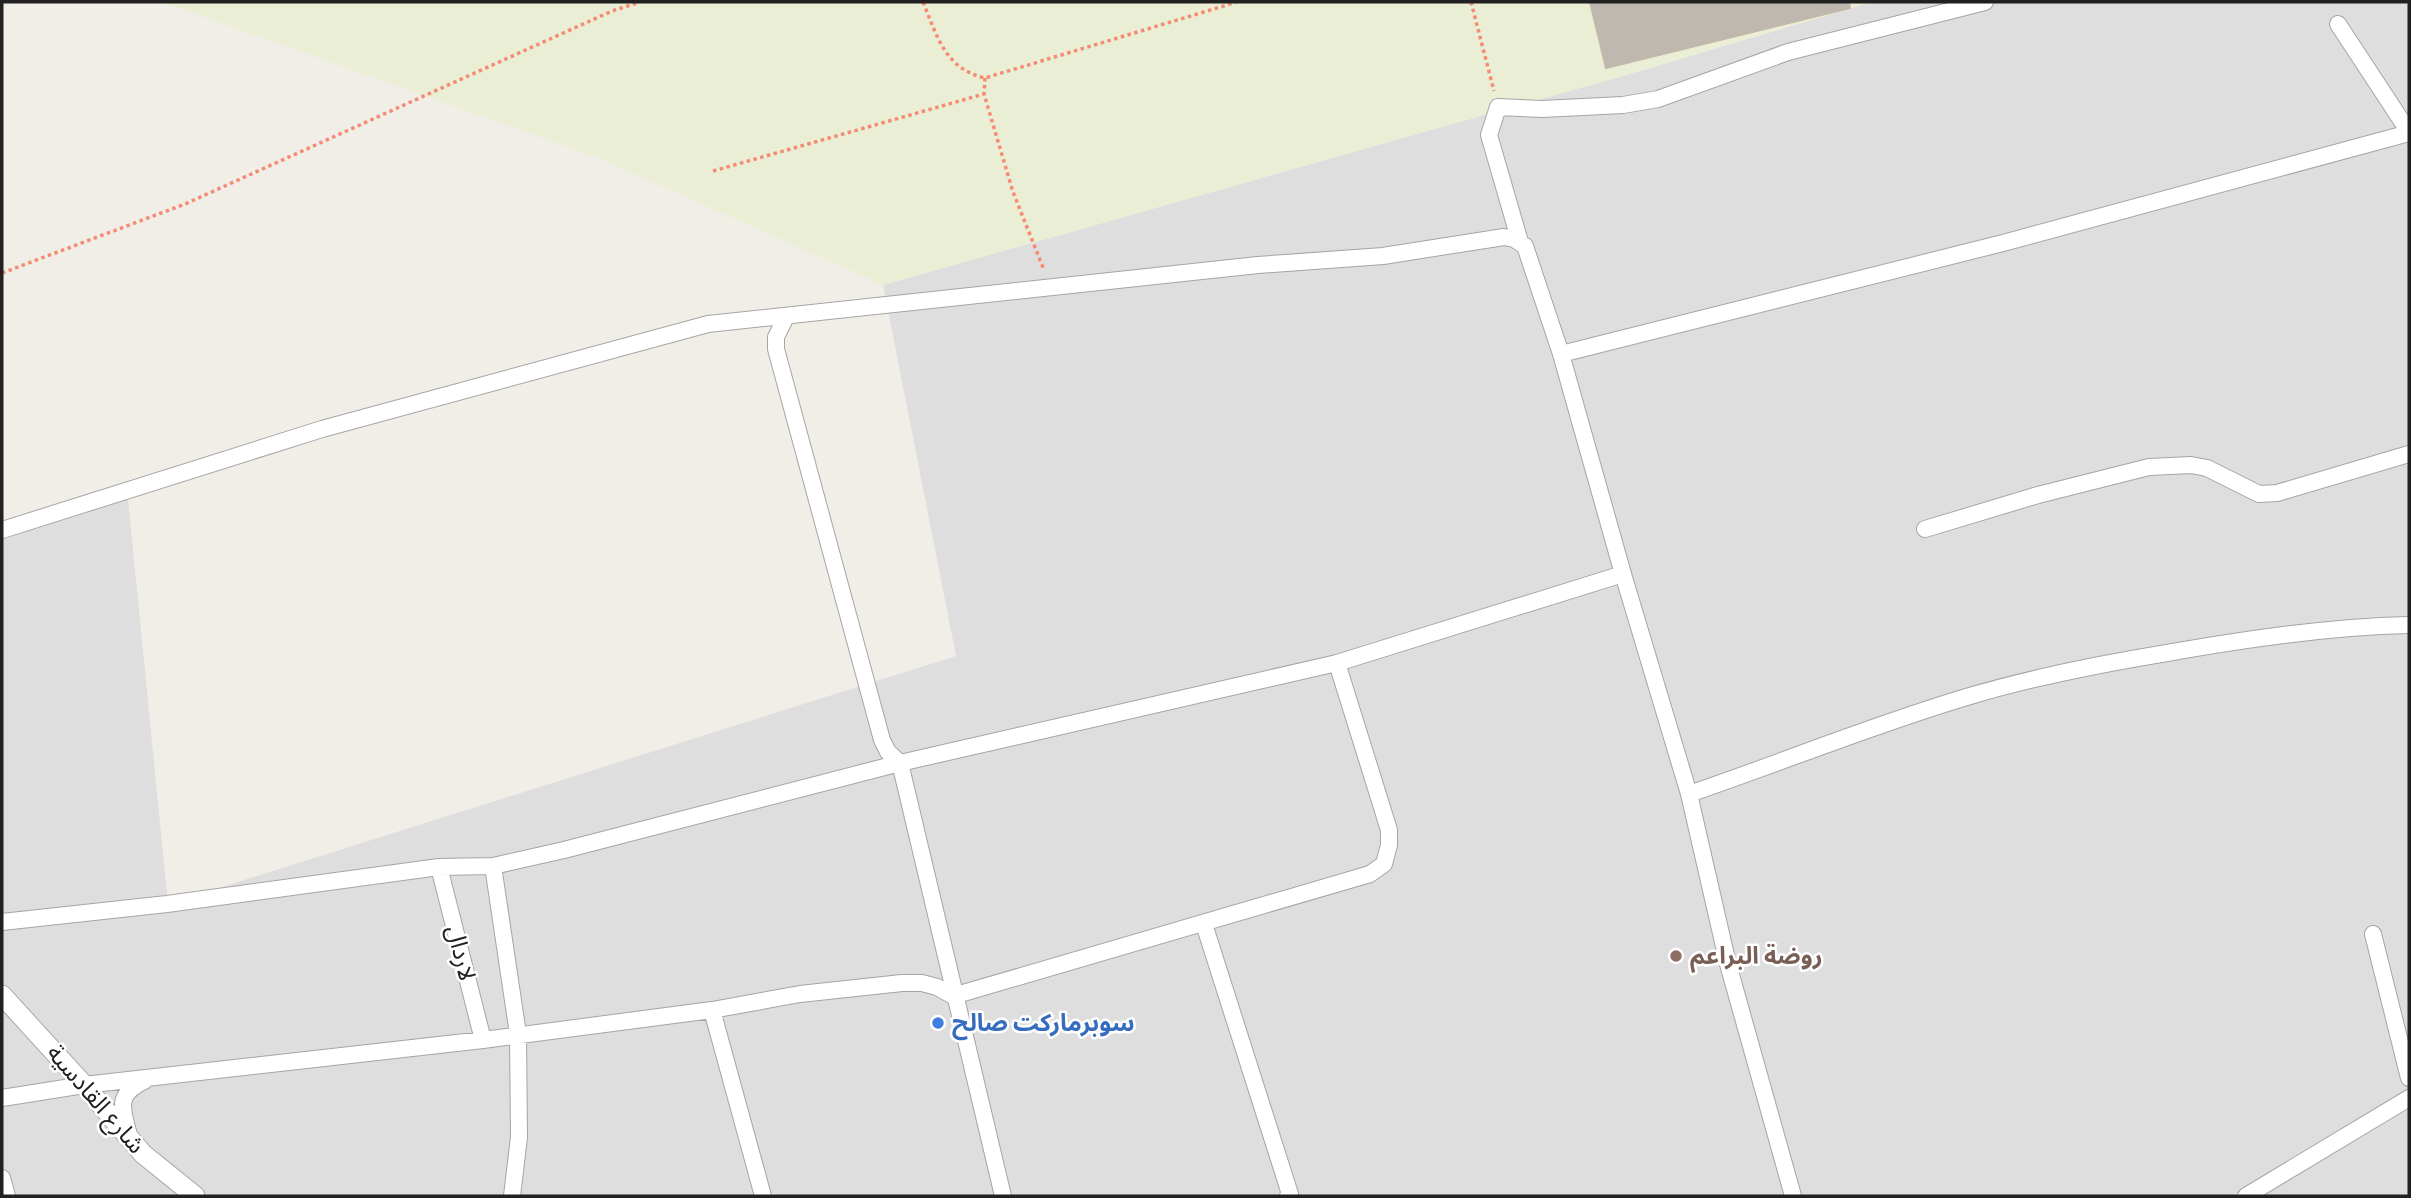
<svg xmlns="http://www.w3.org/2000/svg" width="2411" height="1198" font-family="Poppins,'Noto Sans Arabic',sans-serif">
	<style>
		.residential { fill: #dfdede }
		.farmland { fill: #eaeed4 }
		.building { fill: #beb8b1; stroke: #c2b7aa; stroke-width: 2 }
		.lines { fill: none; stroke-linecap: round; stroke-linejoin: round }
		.minor-casing { stroke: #a5a5a5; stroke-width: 18 }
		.tertiary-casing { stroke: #a5a5a5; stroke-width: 21 }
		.path { stroke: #f68b73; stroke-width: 3.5; stroke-dasharray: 3.5 3.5; stroke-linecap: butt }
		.minor { stroke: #fff; stroke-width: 16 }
		.tertiary { stroke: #fff; stroke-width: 19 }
		.education-dot { fill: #8d6e63; stroke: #fff; stroke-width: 2.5 }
		.shop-dot { fill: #3f7fe0; stroke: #fff; stroke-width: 2.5 }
		.labels { text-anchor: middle; stroke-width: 5; stroke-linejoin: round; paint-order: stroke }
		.street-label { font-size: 24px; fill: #212121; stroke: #fff }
		.education-label { font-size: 24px; font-weight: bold; fill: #785e54; stroke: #fff; text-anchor: start }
		.shop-label { font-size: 24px; font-weight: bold; fill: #366cbe; stroke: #fff; text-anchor: start }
	</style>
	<rect width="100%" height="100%" fill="#f1eee8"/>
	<!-- residential -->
	<path class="residential" d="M1872,2H2409V1196H2V526L128,499L168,904L956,656L883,285L1640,71Z"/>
	<!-- farmland -->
	<path class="farmland" d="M162,2H1872L1640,71L883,285L599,158Z"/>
	<!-- building -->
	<path class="building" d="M1590,2H1849L1850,8L1606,68Z"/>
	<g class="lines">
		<defs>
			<path id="minor" d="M2338,24L2409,132
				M1520,242L1489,135L1498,107L1542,109L1623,105L1658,99L1788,52L1985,2
				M786,317L776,337V349L882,740L888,752L900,763L1003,1196
				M1925,529L2038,495L2149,467L2191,465L2207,468L2259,494L2277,493L2409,454
				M2,530L322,429L708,324L1258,265L1383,256L1504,237L1514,239L1525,246L1561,354L2003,243L2409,133
				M1623,574L1689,794
				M493,866L518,1034L519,1137L512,1196
				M439,867L483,1040
				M2,922L167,904L439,867L493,866L564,850L900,763L1337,663L1623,574L1561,354
				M1204,924L1290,1194L1288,1196
				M2373,934L2409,1078
				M712,1010L763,1196
				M2,1098L84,1085L483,1040L712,1010L800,994L902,983H922L937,987L953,996L1370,874L1384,864L1389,845V830L1337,663
				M130,1139C123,1110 113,1095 146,1080
				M2,1178L7,1196
				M1793,1196L1728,964L1689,794C1783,762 1875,724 1970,696C2034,677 2100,664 2167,653C2247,639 2328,627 2409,625
				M2246,1196L2409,1098"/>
			<path id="tertiary" d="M2,995L84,1085L143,1154L195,1196"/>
		</defs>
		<!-- minor casing -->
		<use href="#minor" class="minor-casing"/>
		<!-- tertiary casing -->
		<use href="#tertiary" class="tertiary-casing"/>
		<!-- path -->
		<path class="path" d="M923,2C937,36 945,69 985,78L1237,2
			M1471,2L1494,91
			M985,78L984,94L1013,192L1044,270
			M713,171L984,94
			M2,273L185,204L612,11L640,2"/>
		<!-- minor -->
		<use href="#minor" class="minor"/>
		<!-- tertiary -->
		<use href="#tertiary" class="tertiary"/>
	</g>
	<!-- markers -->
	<circle class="education-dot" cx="1676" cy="956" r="7"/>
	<circle class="shop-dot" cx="938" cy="1023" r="7"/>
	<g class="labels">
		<!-- street labels -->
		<g class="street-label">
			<text transform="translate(461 953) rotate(76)" y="8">لاردال</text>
			<text transform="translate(96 1099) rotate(49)" y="8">شارع القادسية</text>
		</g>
		<!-- education labels -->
		<g class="education-label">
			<text x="1690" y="964">روضة البراعم</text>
		</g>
		<!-- shop labels -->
		<g class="shop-label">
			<text x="952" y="1031">سوبرماركت صالح</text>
		</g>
	</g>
	<!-- border -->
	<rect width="2411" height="1198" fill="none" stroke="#212121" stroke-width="7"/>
</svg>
